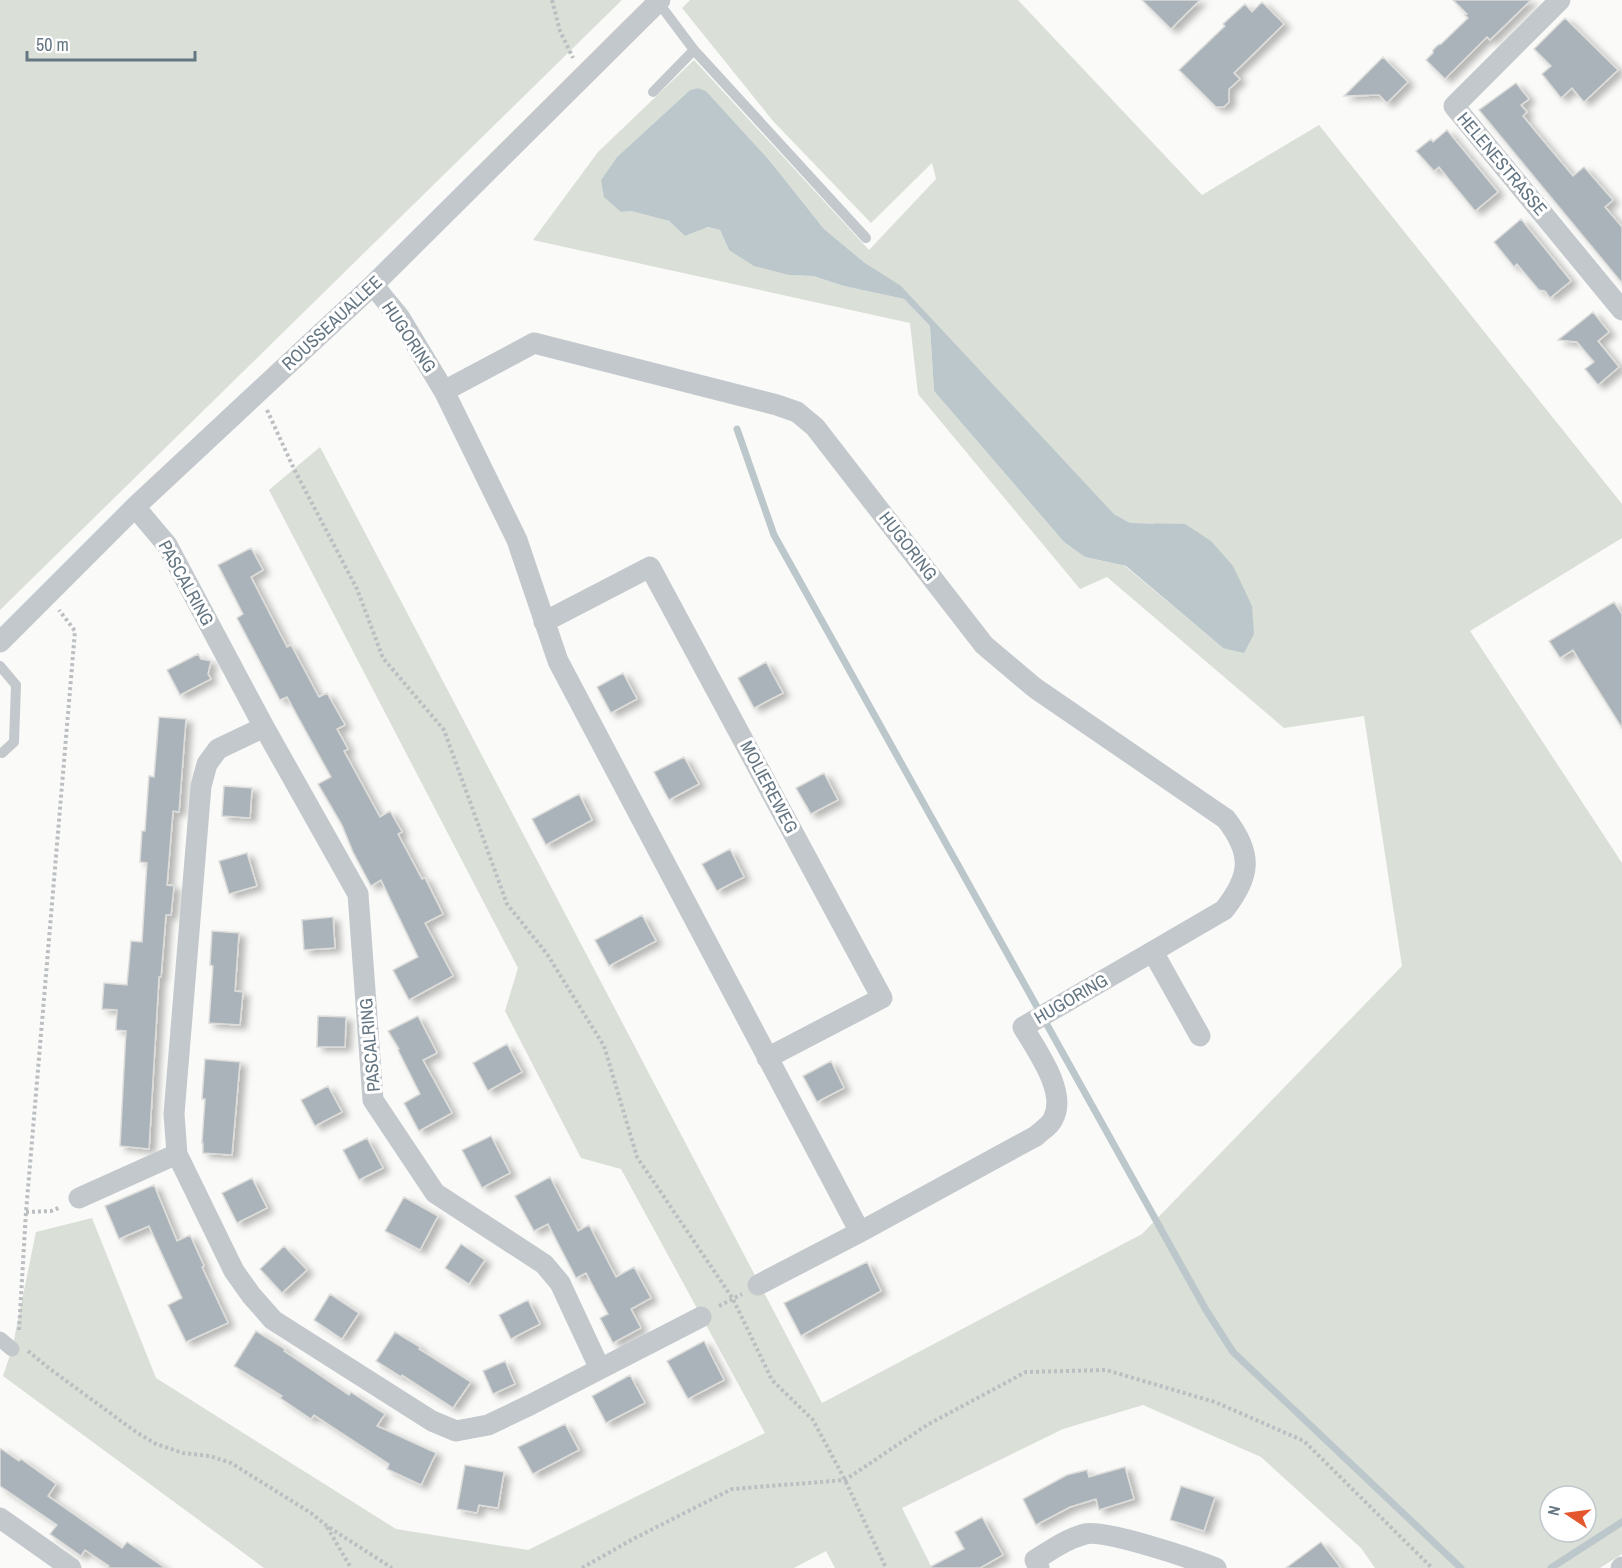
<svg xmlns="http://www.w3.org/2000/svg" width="1622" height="1568" font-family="'Archivo Narrow',sans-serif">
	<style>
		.green { fill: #dadfd7; fill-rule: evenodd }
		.water { fill: #bbc7cb }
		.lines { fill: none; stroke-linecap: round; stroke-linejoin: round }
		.stream { stroke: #bbc7cb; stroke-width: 7 }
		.building { fill: #aab3b9; stroke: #dcdcda; stroke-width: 1.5; filter: url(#shadow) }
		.path { stroke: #bbbfc2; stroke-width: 4; stroke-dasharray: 3 3; stroke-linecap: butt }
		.service { stroke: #c3c8cc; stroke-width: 10 }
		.pedestrian { stroke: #c3c8cc; stroke-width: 15 }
		.minor { stroke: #c3c8cc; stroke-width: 21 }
		.labels { text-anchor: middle; stroke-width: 6; stroke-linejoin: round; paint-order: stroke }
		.street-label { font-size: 18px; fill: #657683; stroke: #fff }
	</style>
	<defs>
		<filter id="shadow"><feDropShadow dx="6" dy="4" stdDeviation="3" flood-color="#0004"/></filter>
	</defs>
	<rect width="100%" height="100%" fill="#fafaf8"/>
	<!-- green -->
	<path class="green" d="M0,0H622L0,610Z
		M690,0H1018L1202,195L1319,125L1622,504V538L1470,631L1622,863V1554L1600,1568H1375L1361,1548L1261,1457L1143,1405L1063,1429L902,1508L932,1568H835L826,1551L794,1568H264L3,1376L12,1349L36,1232L92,1218L156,1378L396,1529L528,1550L765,1433L621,1169L581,1158L505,1011L518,968L269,490L320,447L822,1403L1142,1234L1402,966L1364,716L1284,728L1107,577L1080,589L918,394L910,323L533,240L598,152L694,60L869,250L936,179L932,163L871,223L773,121L682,8ZM698,88L706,91L769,160L824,229L865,263L901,287L1114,514L1130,523H1154L1223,648L1125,566L1085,557L1064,542L934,391L930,326L904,299L844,286L813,276L789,275L729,250L720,230L708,227L685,236L669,221L631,211L621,212L601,180L617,157L690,90ZM1550,1496H1586V1532H1550Z"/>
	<!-- water -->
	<path class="water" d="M698,88L706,91L769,160L824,229L865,263L901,286L1114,514L1130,523L1185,524L1211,541L1233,566L1252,606L1254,634L1244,653L1223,648L1126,566L1085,557L1064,542L934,391L930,326L904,299L844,286L813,276L789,275L754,266L729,250L720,230L708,227L685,236L669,221L631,211L621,212L604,197L601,180L617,157L690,90Z"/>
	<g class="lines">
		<!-- stream -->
		<path class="stream" d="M737,429L774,535L1206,1310L1233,1352L1461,1568
			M1551,1568L1622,1522"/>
	</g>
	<!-- building -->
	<path class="building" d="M1142,0H1200L1171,29Z
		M1453,0H1531L1490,40L1487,37L1445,79L1426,60L1433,53V50L1438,45L1441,44L1468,18L1465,15L1467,14Z
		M1262,2L1284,24L1234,73L1240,79L1229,89V102L1224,107H1216L1179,70L1225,26L1223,24L1245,4L1252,12Z
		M1565,18L1618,70L1584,102L1572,88L1561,98L1542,74L1551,66L1534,49Z
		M1383,57L1408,82L1387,103L1379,95L1344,96Z
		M1516,83L1529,99L1521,105L1527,112L1523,116L1536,132L1573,176L1584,167L1613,200L1605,207L1622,227V283L1479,110Z
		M1447,130L1498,192L1475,211L1439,167L1434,171L1416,151L1431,139L1433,142Z
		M1521,219L1571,281L1550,298L1545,291L1539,290L1517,264L1514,267L1494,242Z
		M1593,312L1609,332L1598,341L1619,367L1598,385L1585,369L1594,362L1577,342L1558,340Z
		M251,548L263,570L251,577L287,647L291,645L319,697L327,693L345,725L337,729L348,749L344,751L380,817L390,811L402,832L398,834L422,879L425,878L443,914L425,923L453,976L409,1000L393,970L418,957L381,880L371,886L353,852L342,825L318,784L331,777L287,697L280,700L237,618L243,614L218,565Z
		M1614,602L1622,614V728L1573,650L1560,658L1549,641Z
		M198,654L201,659L211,661L208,674L211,679L180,695L167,670Z
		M766,662L783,693L754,708L738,678Z
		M623,673L637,699L611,713L597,687Z
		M159,717L186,719L179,812L173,811L167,885L174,886L171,915H166L161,977H159L149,1149L120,1146L126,1031L116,1030L117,1010L102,1009L104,983L127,985L131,941L142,942L147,863L140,862L142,831H145L149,776L154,777Z
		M684,757L699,784L669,800L654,772Z
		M824,773L838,800L811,814L796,788Z
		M224,786L252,788L250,818L222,816Z
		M579,794L592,820L546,845L532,819Z
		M730,849L744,877L717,891L702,864Z
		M247,853L257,886L229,894L219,861Z
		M642,915L656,941L609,966L595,940Z
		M333,917L335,948L304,950L302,920Z
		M212,931L239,933L235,991L243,992L240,1025L209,1023L213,966L210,965Z
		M318,1016L346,1017L345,1047H317Z
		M418,1016L437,1053L423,1060L452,1113L419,1131L404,1103L420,1094L398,1050L399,1049L388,1031Z
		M507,1044L522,1072L488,1091L473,1063Z
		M205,1059L240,1062L232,1155L203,1153V1143H202L205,1099H202Z
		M831,1061L844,1088L817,1102L803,1076Z
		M328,1086L342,1112L315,1126L301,1100Z
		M491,1136L510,1173L482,1188L462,1150Z
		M367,1138L383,1168L359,1180L343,1150Z
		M550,1177L578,1231L589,1225L616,1277L634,1267L651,1298L631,1309L641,1328L613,1343L600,1318L608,1314L586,1273L576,1278L548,1224L534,1231L515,1196Z
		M252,1178L267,1208L237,1223L222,1193Z
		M154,1185L177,1241L190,1235L204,1266L202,1267L228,1323L186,1342L168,1305L182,1298L149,1226L119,1239L105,1206Z
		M404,1197L438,1216L420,1250L385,1231Z
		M461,1244L485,1260L469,1284L445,1268Z
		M284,1246L307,1270L282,1293L260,1269Z
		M867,1262L881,1291L801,1336L784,1303Z
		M330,1294L359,1313L342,1339L314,1320Z
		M528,1300L540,1324L511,1339L499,1315Z
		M256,1331L285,1349L284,1351L349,1395L351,1392L385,1414L377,1426L436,1453L421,1485L387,1469L389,1464L314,1415L311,1419L280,1398L282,1396L234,1366Z
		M395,1332L420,1347L419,1349L471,1382L453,1408L402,1375L401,1377L376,1361Z
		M704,1341L724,1380L688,1399L667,1361Z
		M505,1361L515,1384L493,1394L483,1371Z
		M630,1375L645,1403L606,1423L592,1396Z
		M565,1424L579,1450L533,1474L518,1447Z
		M0,1448L19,1461L21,1459L56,1484L48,1496L122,1548L127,1542L165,1568H108L109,1566L85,1550L81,1556L50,1534L57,1525L0,1486Z
		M465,1465L504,1472L498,1508L479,1505L477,1513L457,1509Z
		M1125,1467L1134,1499L1099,1510L1096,1499L1070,1507L1036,1525L1023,1499L1067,1475L1087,1470L1089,1477Z
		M1181,1486L1215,1497L1204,1531L1170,1520Z
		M982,1517L1003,1555L980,1568H928L964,1549L955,1532Z
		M1321,1542L1341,1568H1286Z"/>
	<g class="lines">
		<!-- path -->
		<path class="path" d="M552,0L560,31L573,58
			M267,410L294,469L357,589L383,658L444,730L507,904L547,954L604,1046L637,1157L733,1299L772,1380L813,1420L845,1480L886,1568
			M26,1212L51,1211L61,1207
			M719,1306L742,1294
			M19,1330L26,1212L75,631L59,610
			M28,1351L50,1369L136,1432L156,1444L183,1453L210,1456L231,1463L311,1513L327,1526L392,1568
			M327,1527L351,1568
			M582,1568L633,1539L732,1489L845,1480L927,1425L1026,1372L1106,1370L1215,1402L1304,1441L1432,1568"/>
		<!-- service -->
		<path class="service" d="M658,2L694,50L866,238
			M653,92L694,50
			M0,666L16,685L14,742L2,753"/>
		<!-- pedestrian -->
		<path class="pedestrian" d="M0,1339L12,1349"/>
		<!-- minor -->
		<path class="minor" d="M1560,0L1454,106L1622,310
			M373,285L400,318L444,391L517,540L558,661L860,1232
			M444,391L534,343L777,405L797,412L815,427L984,645L1035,688L1226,819C1253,854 1251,876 1224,910L1023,1027C1036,1050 1068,1092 1053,1119C1050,1126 1041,1131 1036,1136L860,1232L758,1285
			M135,507L167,545L264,727L358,894L373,1100L435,1193L544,1264L560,1283L600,1369
			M544,622L650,567L882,998L767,1058
			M0,642L135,507L373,285L660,0
			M264,727L218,749L207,764L201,786L174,1114L177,1154L234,1271L251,1295L273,1320L432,1421L456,1431L488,1425L530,1405L701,1317
			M1153,952L1200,1036
			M79,1198L177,1154
			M0,1518L71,1568
			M1039,1568L1035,1560C1051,1550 1066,1539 1085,1534C1105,1529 1193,1559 1216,1568
			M1621,1568L1622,1567"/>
	</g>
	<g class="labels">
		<!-- street labels -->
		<g class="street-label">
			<text transform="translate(1502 164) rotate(50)" y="6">HELENESTRASSE</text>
			<text transform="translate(332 323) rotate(-43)" y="6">ROUSSEAUALLEE</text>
			<text transform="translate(409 337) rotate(56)" y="6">HUGORING</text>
			<text transform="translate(908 546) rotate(52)" y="6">HUGORING</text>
			<text transform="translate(186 583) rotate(61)" y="6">PASCALRING</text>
			<text transform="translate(769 787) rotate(62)" y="6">MOLIEREWEG</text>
			<text transform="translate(1071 999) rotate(-30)" y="6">HUGORING</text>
			<text transform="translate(370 1045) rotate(-95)" y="6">PASCALRING</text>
		</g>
	</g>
	<!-- north arrow -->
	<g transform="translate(1568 1514) rotate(283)"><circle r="28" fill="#ffffff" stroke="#c1c8cd" stroke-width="1.5"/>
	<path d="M0-4.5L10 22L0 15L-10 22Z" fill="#e4572e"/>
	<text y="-9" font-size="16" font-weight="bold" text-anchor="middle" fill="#657683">N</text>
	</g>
	<!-- scale -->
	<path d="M27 51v9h168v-9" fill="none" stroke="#657683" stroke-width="3"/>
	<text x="36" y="51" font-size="18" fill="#657683" stroke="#ffffff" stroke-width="4.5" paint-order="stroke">50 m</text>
</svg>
